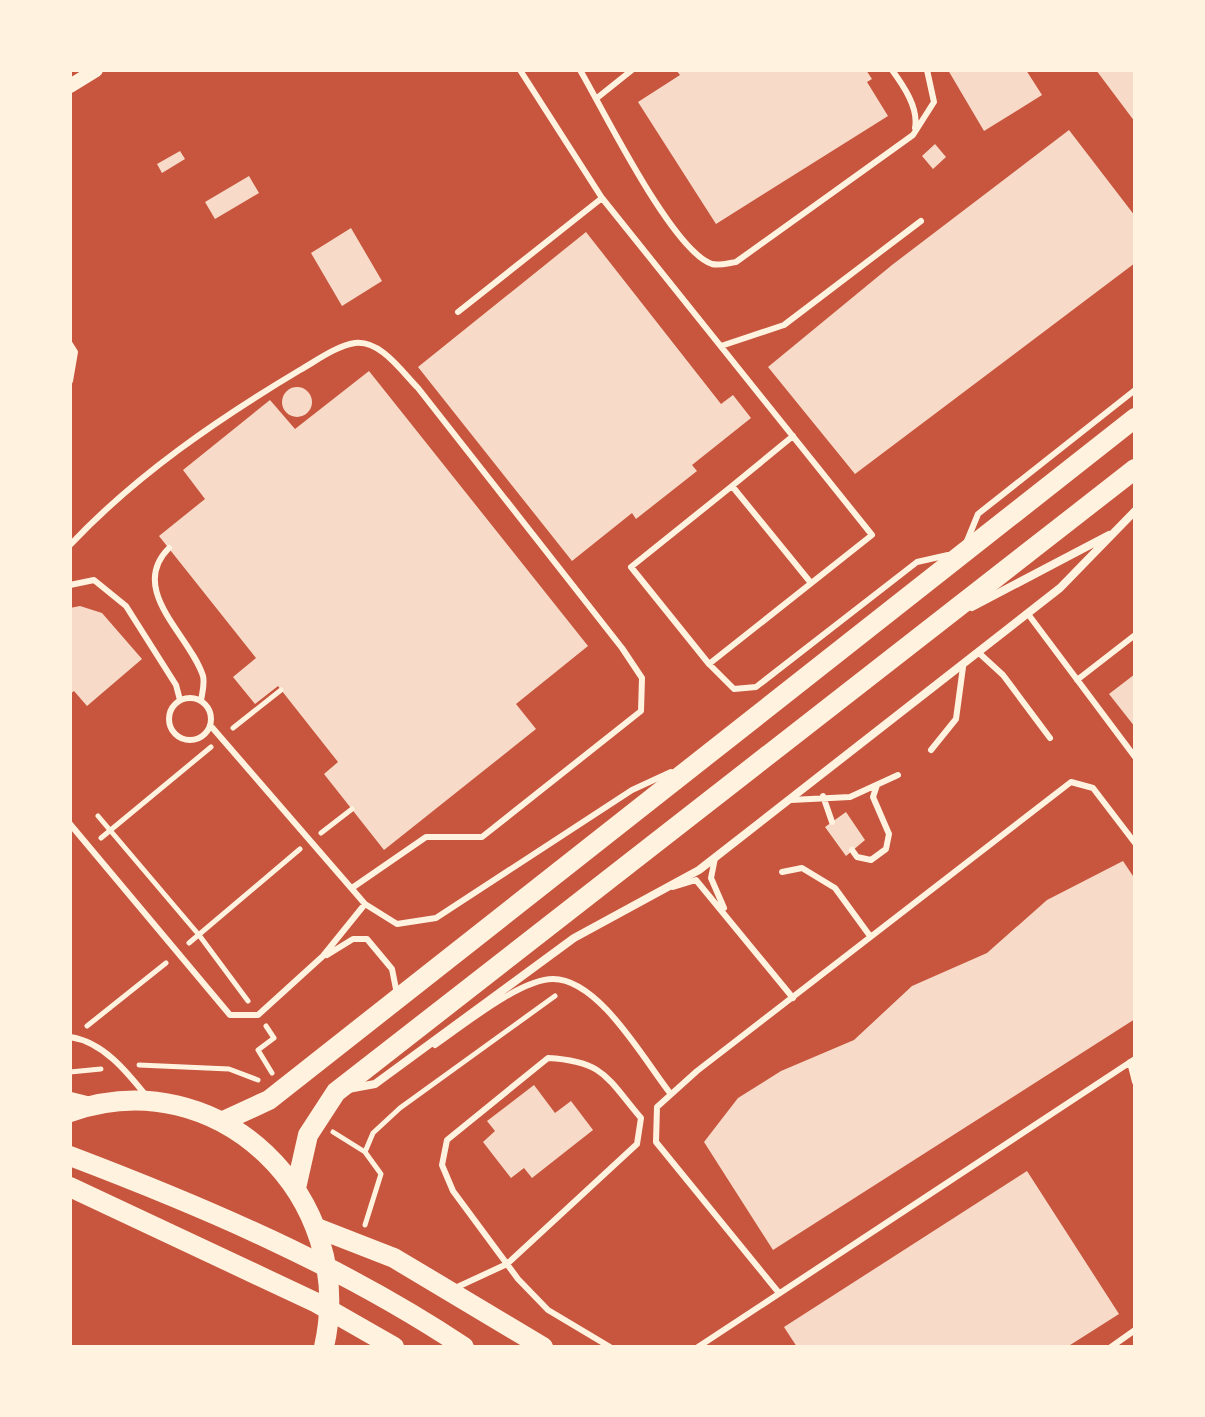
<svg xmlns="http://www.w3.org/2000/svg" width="1205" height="1417" font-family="Lora,serif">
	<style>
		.building { fill: #f7dbc8 }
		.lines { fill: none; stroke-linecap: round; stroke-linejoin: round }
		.path { stroke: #fff3e0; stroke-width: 5 }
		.service { stroke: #fff3e0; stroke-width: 6 }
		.minor { stroke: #fff3e0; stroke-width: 8 }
		.tertiary { stroke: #fff3e0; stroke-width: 14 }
		.primary { stroke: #fff3e0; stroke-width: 20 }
		.trunk { stroke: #fff3e0; stroke-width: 20 }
	</style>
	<rect width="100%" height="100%" fill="#c8553d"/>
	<!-- building -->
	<path class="building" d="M676,70H866L872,79L867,82L888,116L716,224L638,102L680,75Z
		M948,70H1026L1042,95L984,131Z
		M1096,70H1135V122Z
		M1069,130L1135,216V263L855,474L768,367L892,265Z
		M935,144L946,157L933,169L922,156Z
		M180,151L185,159L162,173L157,164Z
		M249,176L259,193L215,219L205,202Z
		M351,228L382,281L342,306L311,253Z
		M586,232L721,404L733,395L751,418L692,465L697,471L636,519L632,513L572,561L418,367Z
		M369,371L588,646L516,704L536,729L384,850L324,774L338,762L278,686L255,704L233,677L256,658L159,536L205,499L183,470L270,400L295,429Z
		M282 402a15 15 0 1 1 30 0a15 15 0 1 1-30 0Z
		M80,606L102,613L142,659L87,706L74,691L70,694V608Z
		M1135,674V727L1109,694Z
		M846,812L865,840L846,856L825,827Z
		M1123,861L1135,879V1019L773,1250L704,1142L738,1098L781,1071L854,1040L912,986L987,953L1047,900Z
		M534,1085L555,1113L571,1101L593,1130L532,1178L524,1168L511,1178L483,1142L495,1131L487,1121Z
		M1027,1171L1119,1314L1067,1347H797L784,1327Z"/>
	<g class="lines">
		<!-- path -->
		<path class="path" d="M233,728L281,690
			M98,816L199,935L248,1001
			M321,833L352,809
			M101,838L211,747
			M189,943L300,849
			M87,1026L166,963
			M266,1026L274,1038L258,1050L272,1073
			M139,1065L229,1069L258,1080
			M70,1072L101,1069
			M333,1132L365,1152
			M365,1225L381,1174L365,1152L373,1133L400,1108L555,996"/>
		<!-- service -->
		<path class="service" d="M520,70L602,198L872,535L709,664L631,567L732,486L811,583
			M580,70C603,109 672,251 712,264C719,266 729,263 736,262L913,135L934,102L927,70
			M892,70C903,85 919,108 915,128
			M597,98L632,70
			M458,312L602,198
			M70,344L75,352L70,381
			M721,346L784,325L921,221
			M732,486L793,436
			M967,541L978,514L1135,390
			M70,545C136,475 218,419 300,370C316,361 336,346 355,343C381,340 402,372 418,388L622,648L642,678L641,711L482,837H426L352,888
			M169,548C127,590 190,635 203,676C205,684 202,693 201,701
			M70,585L94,580L126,606L176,685L180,700
			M1028,614L1135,757
			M979,653L1003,675L1050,738
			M709,664L734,689L756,687L917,562L948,555
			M1077,680L1135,635
			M169 719a21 21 0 1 1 42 0a21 21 0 1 1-42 0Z
			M210,725L365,904L397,924L436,918L632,790L671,772
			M931,750L956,719L963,667
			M823,796L832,822
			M791,800L850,797L898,775
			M70,824L230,1015H258L323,956L365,904
			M852,850L857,857L871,860L886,849L889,834L873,797L877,785
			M715,858L711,878L724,908
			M782,872L802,868L835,888L870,936
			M673,887L696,880L793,998
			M327,955L353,939H367L392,969L397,994
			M70,1037C104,1042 128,1073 148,1098
			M435,1045C463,1026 520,979 553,979C599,979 644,1060 670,1093
			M1130,1062L1135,1082
			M453,1289L507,1264L637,1144L641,1118C607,1078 604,1061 548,1058L447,1140L442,1165L453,1191L518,1279L548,1310L610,1347
			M779,1293L656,1142L657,1107L697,1071L1071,782L1093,788L1135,843
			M698,1347L1135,1059
			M1111,1347L1135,1330"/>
		<!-- minor -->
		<path class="minor" d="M972,607L1109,535
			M348,1089L375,1084L574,938L699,870L1060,588L1135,511"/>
		<!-- tertiary -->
		<path class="tertiary" d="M70,86L96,70"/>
		<!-- primary -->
		<path class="primary" d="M70,1112C219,1059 358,1198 324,1347
			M221,1122L269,1100L1135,418
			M296,1188L308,1135L336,1092L1135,469"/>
		<!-- trunk -->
		<path class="trunk" d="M70,1102L86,1106
			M70,1156C207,1208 342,1266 464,1347
			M70,1187L317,1303L394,1347
			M317,1228L394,1258L543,1347"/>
	</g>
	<!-- border -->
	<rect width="1205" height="1417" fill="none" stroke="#fff3e0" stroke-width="144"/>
</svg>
